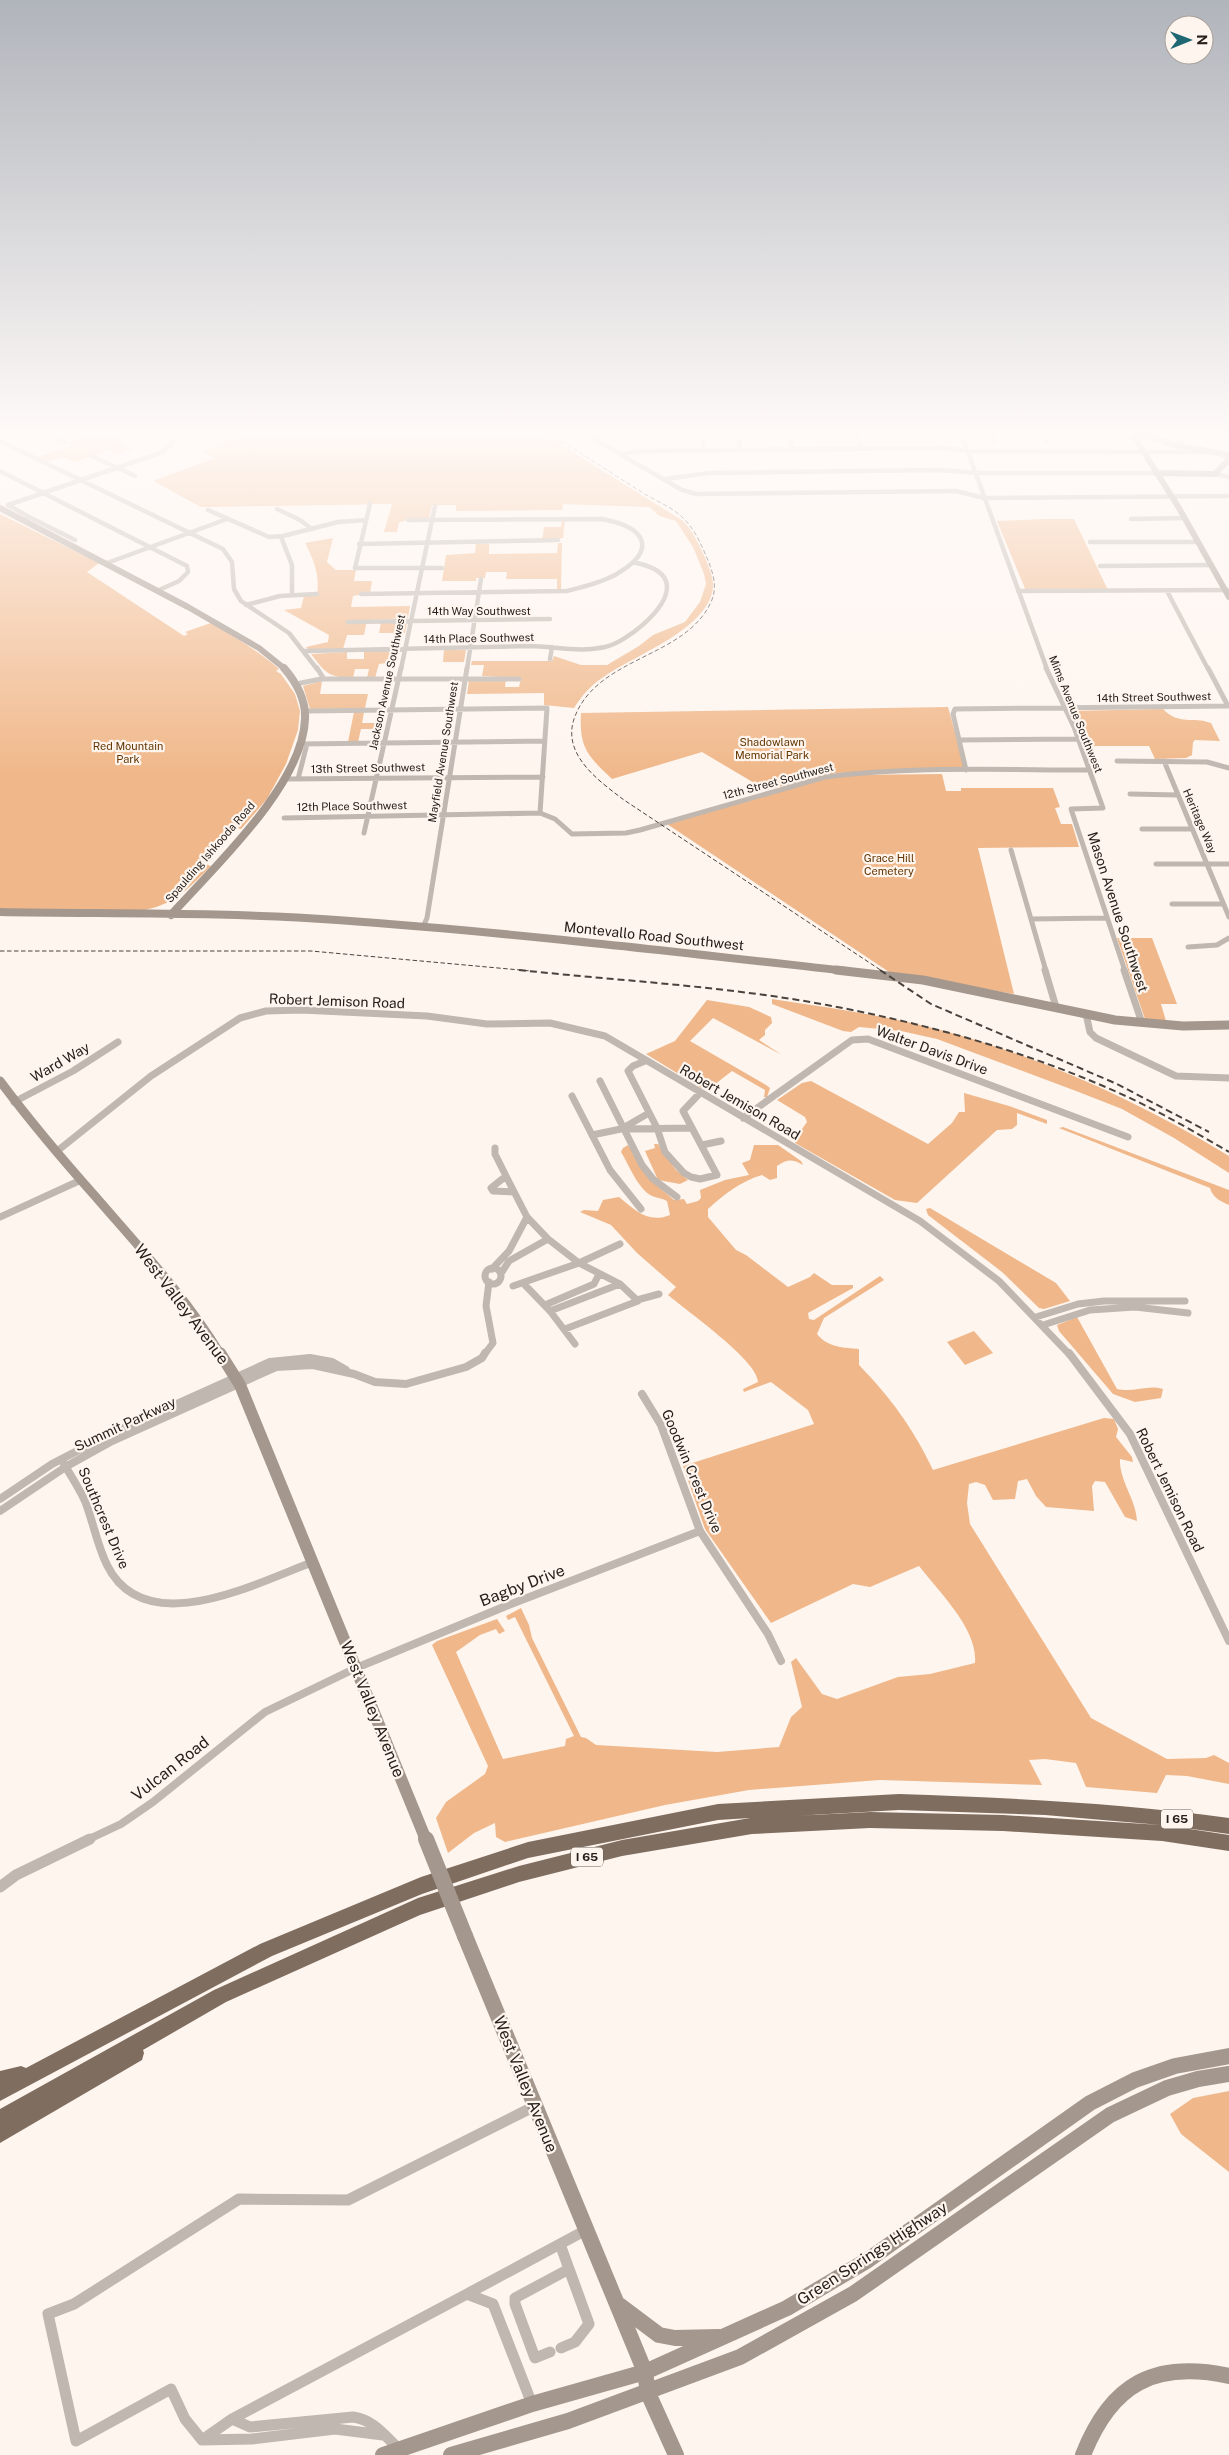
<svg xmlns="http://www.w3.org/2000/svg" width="1229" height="2455" font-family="'Public Sans',sans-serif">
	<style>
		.green { fill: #f0b88a }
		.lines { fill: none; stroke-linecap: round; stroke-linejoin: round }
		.street-far4 { stroke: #bfb7b0; stroke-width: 4.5 }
		.street-far3 { stroke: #bfb7b0; stroke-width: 5 }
		.street-far2 { stroke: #bfb7b0; stroke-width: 7 }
		.street-far1 { stroke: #bfb7b0; stroke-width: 8 }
		.street { stroke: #bfb7b0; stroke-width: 11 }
		.secondary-far4 { stroke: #a4978d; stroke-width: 6 }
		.secondary-far3 { stroke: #a4978d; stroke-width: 8 }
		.secondary-far2 { stroke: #a4978d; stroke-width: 9 }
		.secondary-far1 { stroke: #a4978d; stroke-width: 12 }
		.secondary { stroke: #a4978d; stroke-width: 16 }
		.highway { fill: #7f6d5f; fill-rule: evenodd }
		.rail-far1 { stroke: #4a433d; stroke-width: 1; stroke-dasharray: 4.5 2.5; stroke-linecap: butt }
		.rail { stroke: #4a433d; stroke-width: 2; stroke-dasharray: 7 4; stroke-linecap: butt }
		.secondary-bridge-far1 { stroke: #a4978d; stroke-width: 12 }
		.secondary-bridge { stroke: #a4978d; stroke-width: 16 }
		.labels { text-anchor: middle; stroke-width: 4.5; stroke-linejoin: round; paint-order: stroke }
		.far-street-label { font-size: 11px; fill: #27201a; stroke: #fef5ef }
		.far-park-label { font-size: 11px; fill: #633603; stroke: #fef5ef }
		.shield { fill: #fef5ef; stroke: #68605a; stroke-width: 1 }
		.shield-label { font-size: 12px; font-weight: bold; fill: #27201a }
		.street-label { font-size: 14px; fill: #27201a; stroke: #fef5ef }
		.near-street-label { font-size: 16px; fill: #27201a; stroke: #fef5ef }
	</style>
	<rect width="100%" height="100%" fill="#fef5ef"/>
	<!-- green -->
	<path class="green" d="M102,430H152L118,441L133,449L117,454L109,450L75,462L63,457L46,462L38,457L71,446L65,442Z
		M329,430H538L683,521C692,530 697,541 703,553C707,563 713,575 713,586C711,628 635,655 605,676C592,684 582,695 574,708L544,705V693L467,694L469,680L506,679L505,687H519L521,678L482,676L484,665H471L472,661H552L554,656L581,665H607L639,646L653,635L685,622L700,602L706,584L704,574L693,547L676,521L659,516L650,507L563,504L562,510L456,511V505H432L429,519H406L405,521L399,522L397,532H384L392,504L201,507L153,481L215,458L201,452L241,435L276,437Z
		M0,514L99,563L87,572L184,636L188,634L185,632L211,623C235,637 258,651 279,669L276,671L281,674L295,694L300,711L298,730L286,764L267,799L241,829L234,827L202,863L211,866C187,890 174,905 140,911L0,910Z
		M1045,519H1074L1108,590L1026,591L997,521Z
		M562,520H565L563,538L542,541L544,527H561Z
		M333,538L327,562L336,570H356L354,581H372L370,593L353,596L351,607L410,606L408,618L367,620L364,635H347L343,649H308L306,647L328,642L329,635L284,610L301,608L304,596L317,595C320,576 314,560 305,543Z
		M558,543H562L561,589L557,590V579H506L507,572H486L485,578H476V581H442L446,555L475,553L476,544H489V554L557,553Z
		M381,622L407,623L405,633H379Z
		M390,650L387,663L379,664L375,678H367L369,669H355L353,678C327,677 326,673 311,654L347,652V659H364V651Z
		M444,650H466L464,662H443Z
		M322,681L320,694H368L365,708L310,709L303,686Z
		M948,707L964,765L963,769L836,773L766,790L702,752L612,779C588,756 579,748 581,713Z
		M1163,709C1180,726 1192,716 1211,723L1220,741L1195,740L1193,742L1192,755L1186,758L1155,759L1149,746H1084L1070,711Z
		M354,712H364L362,723H384L383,729H361L358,742H348Z
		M942,774L946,791H961V788H1053L1060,807L1055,808L1061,824H1072L1079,847L978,848L1014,994L892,974L667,824L825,779L852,775Z
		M1117,938H1152L1177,1004H1161L1166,1021L1145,1019Z
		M772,999C831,1008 890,1016 948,1032C1046,1059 1142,1103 1229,1156V1173L1174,1138L1122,1109L1076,1091L937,1039L901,1031L859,1027L851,1032L843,1031L772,1004Z
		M707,1000L749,1007L771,1017L772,1023L765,1030V1035L759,1040L782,1055L713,1018L690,1041L766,1085L770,1088L767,1097H764L765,1090L732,1071L714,1085L703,1089L646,1054L675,1041Z
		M811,1081L928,1144L952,1123L959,1112H965L964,1093L1009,1106L1047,1120V1124L1017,1113V1125L1012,1129L997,1130L917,1203L895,1200L795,1143L796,1137L807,1122L805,1117L777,1100L802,1083Z
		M1063,1127L1229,1190V1205C1220,1201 1213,1198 1210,1188L1059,1128Z
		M654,1144H658L676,1170L688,1180L680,1184L658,1180L645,1151L655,1148Z
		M628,1145L653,1182L674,1200L684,1199L687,1204L698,1201L701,1198L700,1190L725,1180L749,1175L742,1163L750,1160L754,1145H778L801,1161L803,1165C792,1159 788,1159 777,1166V1178L770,1180L762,1175C741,1181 723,1195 708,1209V1217L736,1250L746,1255L788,1287L810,1277L814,1273L832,1285H853V1288L808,1313L809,1319L814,1320L880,1276L884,1280L824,1318L817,1334C827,1347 844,1348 859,1349V1365C891,1398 913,1428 933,1470L1104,1418L1114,1419L1118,1429L1116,1437L1132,1457L1133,1462L1120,1459C1119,1481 1136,1499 1137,1521L1125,1517L1105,1482L1095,1481L1092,1486L1094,1511L1046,1507L1036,1496L1027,1479L1018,1481L1015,1499L993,1500L985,1485L976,1482L969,1484L967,1503L970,1524L1091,1718L1167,1759L1206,1758L1214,1755L1229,1763V1784L1187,1776L1166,1775L1157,1793L1086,1787L1076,1763L1045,1759L1029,1760L1042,1785L880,1780L749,1790L665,1805L505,1842L496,1837L495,1823L474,1833L448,1853L436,1818L446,1802L485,1774L488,1766L432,1645L437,1641L497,1619L505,1631L499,1634L496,1629L480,1635L456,1652L503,1759L565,1746L566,1739L574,1736L515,1617L508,1620L506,1616L521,1608L529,1625L532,1638L581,1737L586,1738L596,1745L717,1752L779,1747L791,1717L802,1707L791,1662L796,1658L822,1694L837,1699L898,1677L930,1674L975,1663C978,1629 939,1592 919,1566L870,1587L853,1584L771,1623L705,1529L683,1466L814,1424L808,1410L771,1382L744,1392L743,1389L758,1382C758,1361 687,1311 668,1295L676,1287L637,1253L611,1225L580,1212L584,1210L598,1211L603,1200L619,1197C635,1210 648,1224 670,1215L667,1201C662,1198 657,1198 652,1196C638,1189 629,1165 621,1152L623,1148Z
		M930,1208L1056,1283L1070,1301L1044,1309L1039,1308L1002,1272L928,1215L926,1209Z
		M1077,1317L1117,1389C1135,1393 1147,1384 1163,1389L1161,1398L1135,1402L1113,1394L1059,1331L1057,1325Z
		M974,1331L993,1353L965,1365L947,1342Z
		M1229,2091V2172L1181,2134L1170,2114L1193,2098Z"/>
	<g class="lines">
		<!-- street-far4 -->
		<path class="street-far4" d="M38,430L65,442
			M578,430L682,490L697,494L956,491L984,498L1229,496
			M701,430L704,451
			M788,430L792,450
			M855,430H925
			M855,430L862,449
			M960,430L1047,669
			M990,430L994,441
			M1041,430L1046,441
			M0,431L16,430
			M738,433L740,450
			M593,438L615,433L701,432
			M0,441L223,549L232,562L234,589L241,601L289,633L317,669
			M1175,445L1197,430
			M621,454L642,451L942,448L969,451L1202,452
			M90,455L135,476
			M0,471L187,566L188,572L179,581L159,590
			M1215,474L1229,477
			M665,479L709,473L940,470L977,473H1156
			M370,504L355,568H442
			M8,505L163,452L172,443L179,430
			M8,505L29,517L27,519
			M277,509L300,520L312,529
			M208,510L269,537L283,536L338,522L366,520
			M29,517L75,540
			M1131,519L1185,518
			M281,537L292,565V595
			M1090,542H1198
			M359,544L558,540
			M107,563L227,519
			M1100,566L1211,565
			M1018,591L1229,590
			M1167,591L1208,669
			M361,594L567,591C583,587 600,583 615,575C659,550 646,527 602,519L408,520
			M246,605L280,596L317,594
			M348,622L550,619
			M305,651C380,649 454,648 529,646C554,646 580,653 605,647C625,643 667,610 667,587C667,570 646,565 633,562
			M550,659L552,647
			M401,669L435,506
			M467,669L481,579"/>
		<!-- street-far3 -->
		<path class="street-far3" d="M317,668L324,679
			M1046,668L1074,727L1103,808L1071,809L1125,971
			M1208,668L1228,706
			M296,684L321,679H519
			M305,711L547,708L540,813
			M960,740L1078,739
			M299,744L545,741
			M1117,761L1207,762L1229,768
			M1164,761L1229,917
			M966,770L953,714L955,709L1229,706
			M284,779L543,777
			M298,779L307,744
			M1130,794L1178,795
			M284,818L540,813L555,819L572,834L626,833L640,830L825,777C912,766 1002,770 1090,770
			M1142,829H1192
			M364,833L401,668
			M1011,850L1046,971
			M1156,864H1229
			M1172,904H1223
			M1031,919L1107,918
			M423,927L427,918L467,668
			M1188,947L1217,945L1229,938"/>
		<!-- street-far2 -->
		<path class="street-far2" d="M1045,970L1056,1007
			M1124,970L1142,1023
			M1086,1014L1090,1032L1096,1038L1176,1076L1229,1078
			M645,1061L633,1066L628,1071L657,1128L665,1152L684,1173L691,1177L700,1179L717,1175L683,1111L700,1093
			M600,1081L642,1165L653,1179L677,1197
			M572,1096L610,1170L641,1209
			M14,1102L73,1071L118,1042
			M743,1118L852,1040L868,1039L1128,1137
			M623,1128L649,1113
			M592,1135L621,1129L691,1128
			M702,1145L721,1141
			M495,1148V1154L506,1176L491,1188L493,1191L514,1192
			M56,1152L151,1076L240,1018L266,1011L301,1010L427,1016L487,1024L550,1023L605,1036L920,1221L999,1281L1070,1355
			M506,1176L527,1217L548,1239L579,1263L620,1284L638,1301L565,1329
			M0,1217L81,1180
			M485 1276a8 8 0 1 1 16 0a8 8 0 1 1-16 0Z
			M492,1269L509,1251L527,1217
			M502,1272L509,1261L548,1239
			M524,1284L550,1311L575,1344
			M513,1286L579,1263L620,1244
			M637,1300L659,1294
			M545,1305L594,1284L599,1274
			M550,1311L620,1284
			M1036,1317L1078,1304L1104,1301H1185
			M1043,1325L1090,1310L1135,1307L1188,1313
			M484,1355L493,1343L486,1306L489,1282"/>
		<!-- street-far1 -->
		<path class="street-far1" d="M1069,1353L1130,1434L1229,1641
			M642,1394L661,1425L700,1531L768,1634L781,1661
			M64,1464C71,1476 79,1488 85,1501C93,1521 97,1545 107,1565C145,1642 256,1583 313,1562
			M0,1499L52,1464L108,1435L270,1362L310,1358L332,1362L346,1370
			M0,1511L67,1466L112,1441L276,1367L313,1365L354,1374L375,1382L406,1384L466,1367L482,1358L485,1353
			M87,1840L121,1824L153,1802L265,1712L356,1668L506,1606L700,1531"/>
		<!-- street -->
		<path class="street" d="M0,1887L16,1875L90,1839
			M467,2294L586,2230
			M561,2348L575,2342L589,2324L569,2269
			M550,2352L535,2358L515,2304V2298L569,2269L560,2244
			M232,2419L250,2427L353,2417C374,2420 384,2435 399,2449
			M383,2435L335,2429L252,2439L202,2440L232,2419L467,2294L493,2304L532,2404
			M202,2440L185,2419L171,2389L76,2441L48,2314L74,2304L239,2199L348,2200L535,2106"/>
		<!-- secondary-far4 -->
		<path class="secondary-far4" d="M1130,430L1179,508L1229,597
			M1131,430L1175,445L1229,455
			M1156,473L1215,474L1229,459
			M0,508L188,607L259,648L285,669"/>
		<!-- secondary-far3 -->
		<path class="secondary-far3" d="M0,912C112,914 225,912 337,920C507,932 677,952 847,971
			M171,915C213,868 303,785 305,719C306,700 296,682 284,668"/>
		<!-- secondary-far2 -->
		<path class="secondary-far2" d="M836,970L923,980L1115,1020L1183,1026L1229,1025
			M0,1081C30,1121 62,1159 95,1196C139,1247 186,1297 221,1355"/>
		<!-- secondary-far1 -->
		<path class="secondary-far1" d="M220,1353L240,1385L424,1835"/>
		<!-- secondary -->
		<path class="secondary" d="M465,1936L645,2372L648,2393L676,2455
			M619,2305L659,2335L675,2338L719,2337
			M383,2455L532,2404L645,2372L787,2308L868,2260L1090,2103L1135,2080L1175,2066L1229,2056
			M451,2455L568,2421L740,2357L853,2294L1110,2115L1167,2088L1198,2079L1229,2074
			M1083,2455C1111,2384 1154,2360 1229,2376"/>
		<!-- highway -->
		<path class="highway" d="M899,1794C1010,1798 1119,1803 1229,1818V1834L1170,1826L1229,1835V1851L1162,1841L1003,1831L870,1828L752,1834L622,1856L519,1882L420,1915L226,2002L143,2050L144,2053L142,2060L0,2143V2109L214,1990L418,1898L519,1866L622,1840L750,1818L718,1820L528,1858L422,1894L272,1956L0,2101V2071L21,2066L26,2068L260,1944L421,1877L528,1842L718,1804ZM899,1810L1045,1815L1161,1825L1003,1815L870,1812L793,1816Z"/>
		<!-- rail-far1 -->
		<path class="rail-far1" d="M544,430C577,451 610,472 643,493C656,501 674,508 684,519C695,530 701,544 707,558C713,572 718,588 711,602C685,659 596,656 574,719C562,755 599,781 624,800L882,971
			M0,951H311L531,971"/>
		<!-- rail -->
		<path class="rail" d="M519,970C621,981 725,986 827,1005C927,1024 1026,1051 1119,1093C1157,1110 1193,1131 1229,1152
			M880,970L931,1004L1117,1084L1209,1132"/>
		<!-- secondary-bridge-far1 -->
		<path class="secondary-bridge-far1" d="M424,1835L426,1840"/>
		<!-- secondary-bridge -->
		<path class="secondary-bridge" d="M426,1839L465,1936"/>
	</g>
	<!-- sky -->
	<linearGradient id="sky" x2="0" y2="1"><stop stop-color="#b0b4bb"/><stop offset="0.56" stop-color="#fffaf8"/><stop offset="1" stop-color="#fffaf8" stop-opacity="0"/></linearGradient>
	<rect width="1229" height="773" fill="url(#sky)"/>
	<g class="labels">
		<!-- far-street labels -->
		<g class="far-street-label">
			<text x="479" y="615">14th Way Southwest</text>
			<text transform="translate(479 638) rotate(-1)" y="4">14th Place Southwest</text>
			<text transform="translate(387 682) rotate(-78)" y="4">Jackson Avenue Southwest</text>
			<text transform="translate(1154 697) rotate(-1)" y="4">14th Street Southwest</text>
			<text transform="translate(1076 714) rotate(68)" y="4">Mims Avenue Southwest</text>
			<text transform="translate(443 752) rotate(-81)" y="4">Mayfield Avenue Southwest</text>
			<text transform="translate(368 768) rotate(-1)" y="4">13th Street Southwest</text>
			<text transform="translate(778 781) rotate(-15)" y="4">12th Street Southwest</text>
			<text transform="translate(352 806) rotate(-1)" y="4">12th Place Southwest</text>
			<text transform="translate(1200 821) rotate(67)" y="4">Heritage Way</text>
			<text transform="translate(210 852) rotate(-49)" y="4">Spaulding Ishkooda Road</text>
		</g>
		<!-- far-park labels -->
		<g class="far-park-label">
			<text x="772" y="746">Shadowlawn<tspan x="772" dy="13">Memorial Park</tspan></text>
			<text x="128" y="750">Red Mountain<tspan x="128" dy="13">Park</tspan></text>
			<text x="889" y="862">Grace Hill<tspan x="889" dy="13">Cemetery</tspan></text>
		</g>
		<!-- shield labels -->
		<g class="shield">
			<rect x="1161" y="1809.5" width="32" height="19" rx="4"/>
			<rect x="571" y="1847.5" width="32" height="19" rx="4"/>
		</g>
		<g class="shield-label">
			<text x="1177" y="1823">I 65</text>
			<text x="587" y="1861">I 65</text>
		</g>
		<!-- street labels -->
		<g class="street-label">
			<text transform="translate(1118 912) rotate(72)" y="5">Mason Avenue Southwest</text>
			<text transform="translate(654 936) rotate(6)" y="5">Montevallo Road Southwest</text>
			<text transform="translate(337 1001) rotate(2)" y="5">Robert Jemison Road</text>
			<text transform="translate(932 1050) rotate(20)" y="5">Walter Davis Drive</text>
			<text transform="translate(60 1062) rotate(-30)" y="5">Ward Way</text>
			<text transform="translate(740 1102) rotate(30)" y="5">Robert Jemison Road</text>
			<text transform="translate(125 1424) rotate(-25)" y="5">Summit Parkway</text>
			<text transform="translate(692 1471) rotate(67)" y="5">Goodwin Crest Drive</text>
			<text transform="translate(1170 1490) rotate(64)" y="5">Robert Jemison Road</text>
			<text transform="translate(104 1518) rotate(67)" y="5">Southcrest Drive</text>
		</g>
		<!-- near-street labels -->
		<g class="near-street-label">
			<text transform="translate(182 1304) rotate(53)" y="6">West Valley Avenue</text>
			<text transform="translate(522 1585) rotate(-21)" y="6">Bagby Drive</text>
			<text transform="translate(373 1709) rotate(68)" y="6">West Valley Avenue</text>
			<text transform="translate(170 1768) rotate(-38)" y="6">Vulcan Road</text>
			<text transform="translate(526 2084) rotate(68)" y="6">West Valley Avenue</text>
			<text transform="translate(872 2253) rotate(-33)" y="6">Green Springs Highway</text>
		</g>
	</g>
	<!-- north arrow -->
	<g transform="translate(1189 40) rotate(89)"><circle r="24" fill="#fef5ef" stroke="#a8a09a"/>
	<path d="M0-4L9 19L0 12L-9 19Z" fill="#1e6874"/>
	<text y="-8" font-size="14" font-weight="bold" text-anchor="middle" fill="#27201a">N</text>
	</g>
</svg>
